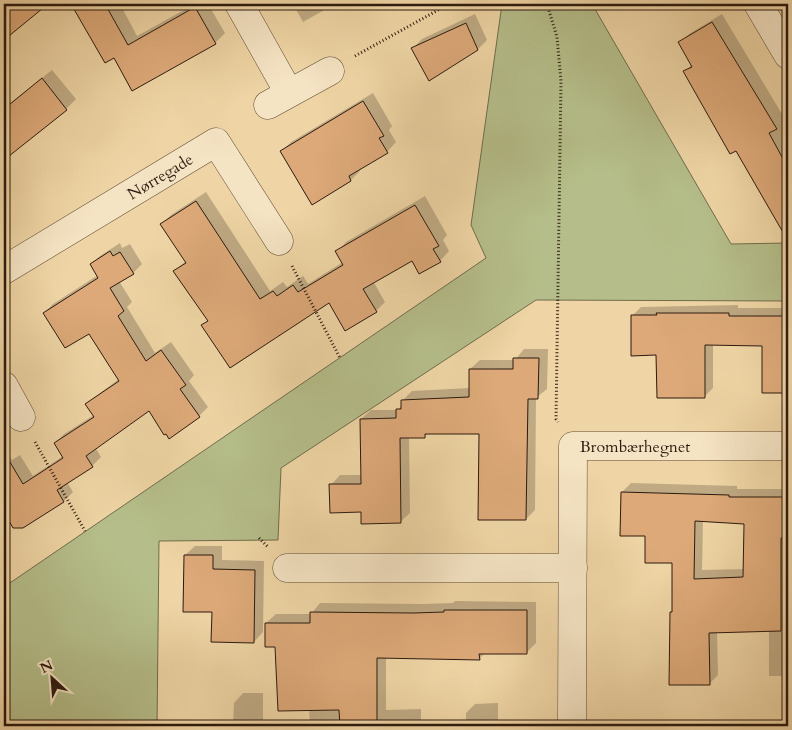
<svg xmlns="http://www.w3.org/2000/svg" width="792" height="730" font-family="Cardo,serif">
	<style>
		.green { fill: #b5be8a; stroke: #706c4c }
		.shadow { fill: #0003; fill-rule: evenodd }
		.building { fill: #dda979; stroke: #2c1a0f; fill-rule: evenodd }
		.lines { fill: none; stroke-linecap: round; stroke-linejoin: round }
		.minor-casing { stroke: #5d4934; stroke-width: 29 }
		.path { stroke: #2c1a0f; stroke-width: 3; stroke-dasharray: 1 2.5; stroke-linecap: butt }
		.minor { stroke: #f5e4c4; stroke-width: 28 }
		.labels { text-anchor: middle; stroke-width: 4; stroke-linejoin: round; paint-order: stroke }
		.street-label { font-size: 16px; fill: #2c1a0f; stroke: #f5e4c4 }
	</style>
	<rect width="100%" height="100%" fill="#efd5a5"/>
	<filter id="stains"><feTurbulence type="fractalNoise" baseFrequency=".004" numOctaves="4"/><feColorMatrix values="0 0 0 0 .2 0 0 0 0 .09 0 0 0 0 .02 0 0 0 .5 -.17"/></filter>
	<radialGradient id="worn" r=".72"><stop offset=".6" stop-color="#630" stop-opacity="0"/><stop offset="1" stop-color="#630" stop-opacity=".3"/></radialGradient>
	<!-- green -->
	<path class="green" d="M502,4H592L731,244L788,243V301L536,300L281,468L278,540L159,541L157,726H4V587L486,258L471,225Z"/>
	<!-- shadow -->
	<path class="shadow" d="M4,4H46L12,32L4,22Z
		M66,4H120L137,36L195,4H208L225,33L215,43L114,56L74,7L70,10Z
		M293,4H335L303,22Z
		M475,14L487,40L478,49L413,48L422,39Z
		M722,14L785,119L783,121L788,130V232L786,234L736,149L685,72L692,64L680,43L689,34Z
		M52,70L76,99L66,109L4,158V108Z
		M373,93L392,126L389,130L396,142L387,152L359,169L360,171L351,180L282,151L291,142Z
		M206,192L270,291L283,282L287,287L303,276L308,284L343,262L337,252L346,242L425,196L447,235L443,240L449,251L440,261L412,259L373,281L385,302L376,311L329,302L203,325L209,319L174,271L186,261L162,224L171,215Z
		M120,243L122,248L130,244L142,264L133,273L119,281L132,302L127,307L155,353L171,342L194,375L189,381L208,407L199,416L150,409L95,447L101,457L92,466L67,482L73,492L64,501L22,526L7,515L4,517V448L12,460L20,455L33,476L63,456L55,443L64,434L94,415L87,404L96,396L119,379L89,332L44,313L53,304L98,275L91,264L100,256Z
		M738,305V308H788V392H763V345L713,344V388L705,396L658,354L632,316L641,307Z
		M524,349H548L547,389L536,398L535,510L526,519L480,433H428L424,437H409L410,513L400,522L362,511L331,485L340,475H362L361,419L371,410H398L402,405V401L412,391L470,388V369L480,360H515Z
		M631,483L737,486V489H788V676H769V630L717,631L718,675L709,684L671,612L673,610V562L646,535L622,492ZM703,521L745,522V569L702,570Z
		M195,546H222V560L264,561L263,632L254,642L185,555Z
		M455,601L536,602V643L526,653H485L479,659L386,657V710L421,709V726H310L309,709L276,646L266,623L276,614H311L320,603L423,604L453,603Z
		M243,693H263V726H233L234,703Z
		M498,703V723H535V726H466V713L475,704Z"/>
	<!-- building -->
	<path class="building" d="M4,4H48L4,40Z
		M71,4H105L128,45L195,7L216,44L132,91L114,58L105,63Z
		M712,22L777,129L769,133L788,168V241L736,151L730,154L683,71L692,67L678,42Z
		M466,23L478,50L429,81L411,48Z
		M42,78L67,110L4,160V109Z
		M363,101L384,136L379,138L388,153L349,176L351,181L312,205L280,151Z
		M196,201L260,299L273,291L277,296L293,285L298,292L343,265L335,251L415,205L439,246L433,249L441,262L419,274L412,261L363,289L377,312L345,331L329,303L230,368L201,325L208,321L173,271L186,263L160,224Z
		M110,251L113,256L120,252L134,274L110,288L124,311L118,316L146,361L161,350L186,385L180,389L200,417L169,439L166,434L164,435L149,411L86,456L93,467L57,490L64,502L23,528H13L4,512V452L23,484L63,458L54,443L94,417L85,404L119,381L89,334L65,348L43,313L98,278L90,264Z
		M656,313H729V316H788V393H762V346L705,345V398H657L656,355L631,356V315H657Z
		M513,358H539L538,399H528L526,520H478L479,434H425V438H400L401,523L361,524V512L330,513L329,484H361L360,419L396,418V409H401V400L469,397V369H513Z
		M621,492L729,495V497H788V538H781V631L709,633L710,685H669L670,612H672V563H645V536H620ZM695,521L744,524L743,577L694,579Z
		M184,555H213V569L255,570L254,643L211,642L212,612H183Z
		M444,610H527V654H479L480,660L377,658V726H340L339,710L278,711L275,647H265V623H310V612L413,613L444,612Z"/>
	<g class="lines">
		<defs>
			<g id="minor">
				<path d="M239,4L289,93"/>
				<path d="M758,4L788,55"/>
				<path d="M268,105L330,71"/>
				<path id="s1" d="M4,270L216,142L279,241"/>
				<path d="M4,386L21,417"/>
				<path d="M287,568H573"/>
				<path id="s2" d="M572,726L573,446H788"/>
			</g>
		</defs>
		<!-- minor casing -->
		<use href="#minor" class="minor-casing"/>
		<!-- path -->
		<path class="path" d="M547,4L557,37L561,81L556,419L558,422
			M355,56L449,4
			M292,266L340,358
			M35,442L85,531
			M259,538L268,547"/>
		<!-- minor -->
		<use href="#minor" class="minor"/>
	</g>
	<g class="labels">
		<!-- street labels -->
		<g class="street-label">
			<text dy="6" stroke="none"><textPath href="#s1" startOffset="182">Nørregade</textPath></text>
			<text dy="6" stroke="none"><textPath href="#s2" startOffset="342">Brombærhegnet</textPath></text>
		</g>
	</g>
	<!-- margin -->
	<rect width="792" height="730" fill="none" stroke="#efd5a5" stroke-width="20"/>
	<rect x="5" y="5" width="782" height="720" fill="none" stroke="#2c1a0f" stroke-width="2.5"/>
	<rect x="10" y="10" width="772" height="710" fill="none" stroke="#2c1a0f"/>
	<!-- north arrow -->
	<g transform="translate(52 678) rotate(334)" stroke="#f5e4c4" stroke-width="4" paint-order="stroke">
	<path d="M0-4L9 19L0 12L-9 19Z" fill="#2c1a0f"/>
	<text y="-8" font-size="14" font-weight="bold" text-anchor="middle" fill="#2c1a0f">N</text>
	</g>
	<rect width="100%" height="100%" filter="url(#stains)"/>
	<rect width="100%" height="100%" fill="url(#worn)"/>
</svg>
